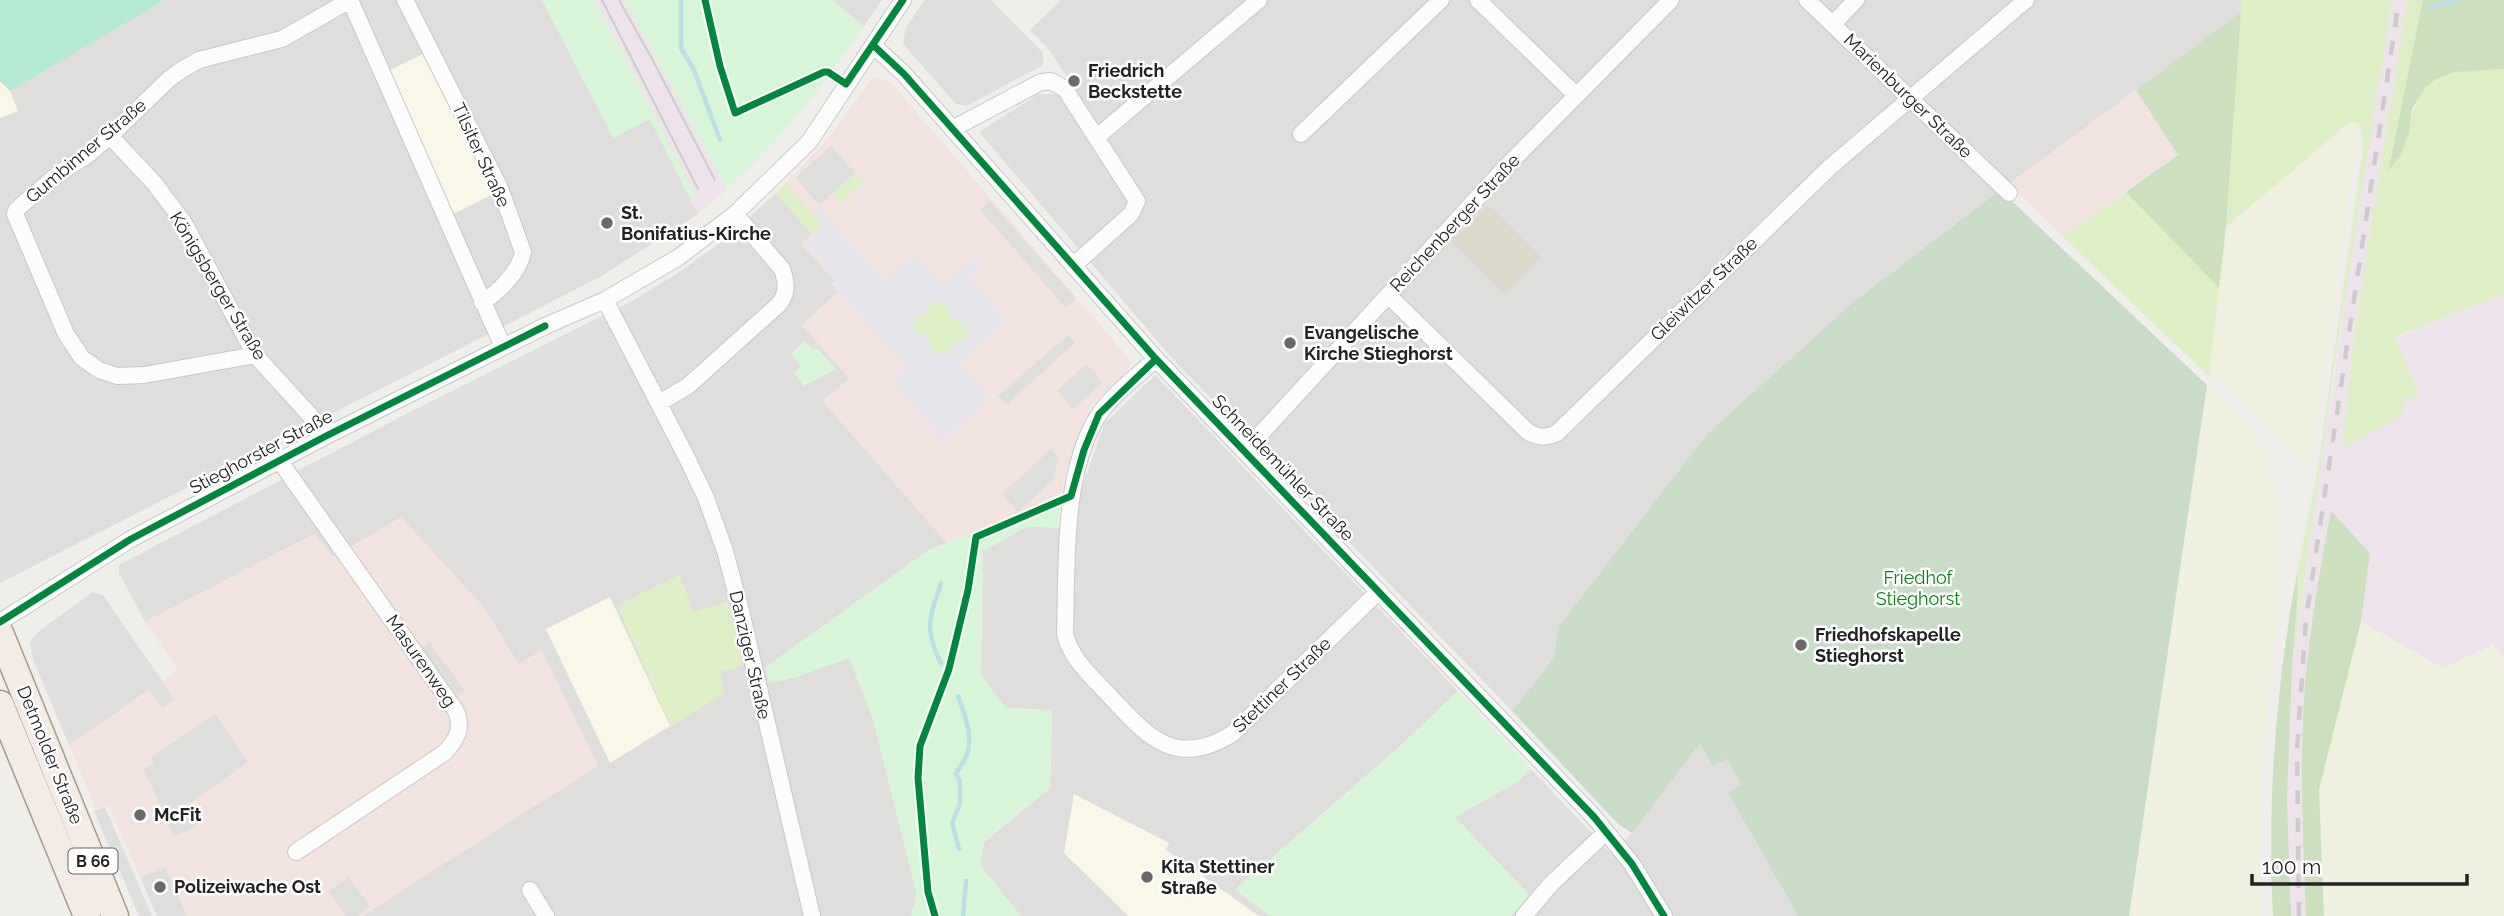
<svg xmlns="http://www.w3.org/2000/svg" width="2504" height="916" font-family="Raleway,sans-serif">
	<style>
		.residential { fill: #dfdedc }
		.commercial { fill: #f2e2e0 }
		.industrial { fill: #eee3ea }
		.education { fill: #f8f7e8 }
		.religious { fill: #dededc }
		.construction { fill: #dad9cc }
		.farmland { fill: #f0f0de }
		.grass { fill: #deefc8 }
		.forest { fill: #cce0bf }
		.cemetery { fill: #c8dcc8 }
		.park { fill: #d8f6d7 }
		.pitch { fill: #b4ead1 }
		.plaza { fill: #e5e5ea; fill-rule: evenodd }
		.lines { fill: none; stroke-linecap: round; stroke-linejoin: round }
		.stream { stroke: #bddee5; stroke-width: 4.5 }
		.minor-casing { stroke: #c9c8c7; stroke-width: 18 }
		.primary-casing { stroke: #a79c86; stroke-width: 29 }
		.minor { stroke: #fdfcfc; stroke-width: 16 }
		.primary { stroke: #f3ece6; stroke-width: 26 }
		.tram { stroke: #ccc; stroke-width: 2 }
		.rail { stroke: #ccc; stroke-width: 4.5; stroke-dasharray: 14 14; stroke-linecap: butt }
		.cycleway-casing { stroke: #fff; stroke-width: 11 }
		.cycleway { stroke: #00873e; stroke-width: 7 }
		.poi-dot { fill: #6a6968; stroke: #fff; stroke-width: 2.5 }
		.labels { text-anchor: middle; stroke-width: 5; stroke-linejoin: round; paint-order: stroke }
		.shield { fill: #fff; stroke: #646464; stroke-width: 2 }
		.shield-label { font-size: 16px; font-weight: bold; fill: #222 }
		.poi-label { font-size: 18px; font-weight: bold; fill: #222; stroke: #fff; text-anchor: start }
		.street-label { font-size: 18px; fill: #222; stroke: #fff }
		.park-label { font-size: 18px; fill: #05860b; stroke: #fff }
	</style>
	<rect width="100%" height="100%" fill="#f0eeeb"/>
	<!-- residential -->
	<path class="residential" d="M0,0H542L613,137L650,119L698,214L602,276L0,583Z
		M832,0H882L864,26Z
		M1119,0H1801L2000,190L1852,303L1706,435L1559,626L1553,659L1512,711L1171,357L979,132L1039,94H1059L1070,82L1050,51Z
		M1814,0H2241V12L2236,16L2009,184Z
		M777,192L812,234L802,244L842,288L849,379L823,401L947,543L929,550L766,667L769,683L797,677L849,657L873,719L917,895L911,916H362L382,904L542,651L519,664L481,604L333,558L314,534L145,622L119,573V565L404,415L630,302L675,275L723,241Z
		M1155,375L1458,691L1398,748L1236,889L1270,916H1021L980,865L984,842L1050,788L1052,710L1006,708L981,675L983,551L1026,527L1075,528L1077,502L1104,424Z
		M93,592L103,595L162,681L69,745L34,662L30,644L32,638L44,627Z
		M1700,744L1713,766L1727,759L1741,786L1728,793L1798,916H1511L1528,894L1455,817L1517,782L1531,769L1612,855L1632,833Z
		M165,866L187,916H157L140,877Z"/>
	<!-- commercial -->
	<path class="commercial" d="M877,77L892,84L1131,361L1128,371L1090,407L1070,457L1062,490L1056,498L947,543L823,401L849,379L802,325L842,288L801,244L812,234L777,192L826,141L870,81Z
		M2136,90L2178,155L2062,236L2009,184Z
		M401,517L481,604L519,664L542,650L598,766L362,916H187L166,867L140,877L108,805L96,809L69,745L178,670L145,622L315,534L333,557Z"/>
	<!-- industrial -->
	<path class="industrial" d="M595,0H625L727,189L698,214L690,199L696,196Z
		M2381,0H2423L2396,123L2359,336L2395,338L2504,294V658L2493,645L2443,668L2361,622L2370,553L2319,790L2324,916H2273L2271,870L2273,771L2281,676L2289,617L2334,383L2367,125Z"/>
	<!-- education -->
	<path class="education" d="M425,53L495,193L452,215L388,71Z
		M0,81L10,91L18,111L0,118Z
		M610,597L670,726L610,763L546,629Z
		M1074,794L1169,843L1166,850L1259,916H1128L1064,853Z"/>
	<!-- religious -->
	<path class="religious" d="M381,0H397L420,48L394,61L368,6Z
		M837,0H872L860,18Z
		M925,0H991L1043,53V65L966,106L956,104L903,44L906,27Z
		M1061,0H1119L1050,51L1030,30Z
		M1775,0H1794L1812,17L1796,35L1768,8Z
		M427,4L441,32L431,37L416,9Z
		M831,146L855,173L819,205L795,178Z
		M580,182L583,187L591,183L599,199L595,202L600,212L555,246L544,233L530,232L526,234L522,223L528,219L520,203L537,194L542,201Z
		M495,193L517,252L516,260L489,289L484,287L452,215Z
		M990,201L1076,299L1066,308L980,210Z
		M439,230L444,241L397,262L392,250Z
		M1370,232L1400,259L1378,285L1356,265L1365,254L1357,247Z
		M387,290L392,301L389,304L401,328L390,333L372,298Z
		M785,308L796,309L703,395H690Z
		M1193,312L1231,345L1209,372L1170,339Z
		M1068,335L1075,343L1006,405L998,396Z
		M1086,364L1103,382L1073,409L1057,391Z
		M642,391L670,446L666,455L652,462L633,424L625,427L614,406Z
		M1338,433L1363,461L1328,495L1319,489L1341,469L1322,449Z
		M1051,449L1058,457L1054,479L1018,512L1002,494Z
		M675,469L684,487L680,489L703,535L687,543L666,500L658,503L648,482Z
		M711,560L726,601L693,611L680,575Z
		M857,570L872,589L777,657L763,638Z
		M134,641L174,700L162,708L122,650Z
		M430,643L464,690L456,696L422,648Z
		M782,685L790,723L780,725L771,687Z
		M215,714L248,762L185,807L198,826L174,836L144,769L154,764L151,758Z
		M843,746L858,764L819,795L805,777Z
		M1128,756L1164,758V770L1128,769Z
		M105,807L152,916H139L94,811Z
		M349,877L370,907L357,916H346L329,891Z"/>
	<!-- construction -->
	<path class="construction" d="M1489,205L1541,257L1505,294L1452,241Z"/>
	<!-- farmland -->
	<path class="farmland" d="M2351,122L2359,123L2331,329L2309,465L2210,369L2226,227Z
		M2207,385L2249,426L2262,445L2276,496L2279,519V591L2260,771L2258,872L2260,916H2129Z
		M2361,622L2443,668L2493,645L2504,658V916H2324L2319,790Z"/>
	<!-- grass -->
	<path class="grass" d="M2241,0H2392L2336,356L2292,667L2298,592L2297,573L2317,473L2363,146L2359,123L2350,122L2226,227Z
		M2407,0H2423L2388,170C2421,139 2399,84 2455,72C2470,69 2488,71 2504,69V294L2395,337L2419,394L2404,401L2401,417L2342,448L2355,328Z
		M855,173L864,182L841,203L833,193Z
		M786,183L823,225L812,235L776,193Z
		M2126,192L2219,288L2209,377L2062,236Z
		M934,301L947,305L953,318L965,326L968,333L965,341L954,342L952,349L946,355L932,351L928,339L916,333L913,327L916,316L923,313Z
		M680,575L693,612L728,602L743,666L720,672L725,693L671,726L617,605Z"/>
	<!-- forest -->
	<path class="forest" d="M2423,0H2504V69L2455,72L2436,79L2425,88L2412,109L2409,133L2401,154L2388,172Z
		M2241,12L2226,227L2219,288L2126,192L2178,155L2136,90Z
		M2331,511L2370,553L2361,622L2319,790L2324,916H2306C2303,839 2299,762 2305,686C2310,627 2320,569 2331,511Z
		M2297,573L2298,592L2292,667L2287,800L2291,916H2273C2267,801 2276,686 2297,573Z"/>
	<!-- cemetery -->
	<path class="cemetery" d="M2000,190L2207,385L2129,916H1798L1728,793L1741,785L1727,759L1713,766L1700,744L1632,833L1618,824L1512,711L1553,659L1559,626L1706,435L1852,303Z"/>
	<!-- park -->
	<path class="park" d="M542,0H595L696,196L690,199L650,119L613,138Z
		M625,0H832L864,26C823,86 781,140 727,189Z
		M805,341L812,349H818L836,369L804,386L794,373L801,366L791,354Z
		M1062,490L1058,527H1026L983,551L981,675L1006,708L1052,710L1050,788L984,841L980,865L1021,916H911L917,895L873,719L849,658L797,677L769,683L766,667L929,550L1056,498Z
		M1458,691L1531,769L1517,782L1455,817L1528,895L1511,916H1270L1235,890L1398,748Z"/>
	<!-- pitch -->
	<path class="pitch" d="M0,0H164L10,91L0,81Z"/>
	<!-- plaza -->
	<path class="plaza" d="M819,208L884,281L915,254L943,285L974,258L981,267L969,278L1007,320L959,363L989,397L943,440L890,382L906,366L831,284L836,279L803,243L823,225L813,213ZM934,301L947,305L952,318L965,325L968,333L965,341L954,342L952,349L946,355L932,351L928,338L916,333L913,327L916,316L928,313L929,305Z"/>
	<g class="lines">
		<!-- stream -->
		<path class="stream" d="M681,0V48L694,70L720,140
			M2430,8L2455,0
			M941,664C924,627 929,620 941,583
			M958,696C965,715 975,739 965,759C962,765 959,767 956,774L960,781V804L952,823L959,849
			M963,916L966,881"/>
		<defs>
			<path id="minor" d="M350,0L503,347
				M405,0L500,188L523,252C520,271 498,293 482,302
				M1478,0L1576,95
				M1807,0L2009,193
				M1833,24L1856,0
				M873,45L904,74L1156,359L1594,817L1632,864L1664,916
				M952,129L1041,82L1051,81L1065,89L1137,201L1131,214L1073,266
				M1301,134L1441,0
				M110,136L155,184L184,223L255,355L328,435
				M1097,137L1259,0
				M1388,295L1528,432C1539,438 1546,438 1557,433L1830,167L2026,0
				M605,300L686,456L706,498L725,551L741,611L812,916
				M255,355L144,375L117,376L99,370L82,358L66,334L15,214L17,209L58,174L89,154L110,136L169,79L183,69L199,60L282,39L350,0
				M1156,359C1138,375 1111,396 1098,416C1062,473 1067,568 1065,634C1071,658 1088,673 1105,691C1144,732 1172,771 1232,734L1379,591
				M659,403L688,386L778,305C788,294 787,283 782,269L735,214
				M1245,451L1502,171L1671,0
				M279,460L456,711C463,728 457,740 444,753L296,852
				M0,622L131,539L328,435L545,326L605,300L679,257L735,214L809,142L903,0
				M530,890L546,916
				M1524,916L1551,884L1606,832"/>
			<path id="primary" d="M0,633L115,916
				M0,704L87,916"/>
		</defs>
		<!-- minor casing -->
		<use href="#minor" class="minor-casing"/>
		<!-- primary casing -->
		<use href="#primary" class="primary-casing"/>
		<!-- minor -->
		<use href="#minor" class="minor"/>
		<!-- primary -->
		<use href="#primary" class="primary"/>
		<!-- tram -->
		<path class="tram" d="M602,0L698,189
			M619,0L651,57L715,180"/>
		<!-- rail -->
		<path class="rail" d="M2299,916L2297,749L2306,619L2399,0"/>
		<defs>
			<path id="cycleway" d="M705,0L720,66L735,113L824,72H828L846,84L903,0
				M873,45L904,74L1156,359L1594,817L1632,864L1664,916
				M0,622L131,539L328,435L545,326
				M935,916L928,892L918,778L920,746L949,669L968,590L976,537L1071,496L1084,450L1099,414L1156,359"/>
		</defs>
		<!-- cycleway casing -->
		<use href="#cycleway" class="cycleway-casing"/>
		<!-- cycleway -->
		<use href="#cycleway" class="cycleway"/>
	</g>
	<!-- markers -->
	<g class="poi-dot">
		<circle cx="1074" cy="81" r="7"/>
		<circle cx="607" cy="223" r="7"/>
		<circle cx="1290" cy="343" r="7"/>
		<circle cx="1801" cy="645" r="7"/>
		<circle cx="140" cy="815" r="7"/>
		<circle cx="1147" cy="877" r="7"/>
		<circle cx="160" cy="887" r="7"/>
	</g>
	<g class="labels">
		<!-- shield labels -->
		<rect class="shield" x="68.5" y="848.5" width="49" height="25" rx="5"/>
		<g class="shield-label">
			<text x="93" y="867">B 66</text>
		</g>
		<!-- poi labels -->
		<g class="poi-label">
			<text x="1088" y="77">Friedrich<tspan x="1088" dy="21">Beckstette</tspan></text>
			<text x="621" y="219">St.<tspan x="621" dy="21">Bonifatius-Kirche</tspan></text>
			<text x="1304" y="339">Evangelische<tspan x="1304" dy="21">Kirche Stieghorst</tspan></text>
			<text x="1815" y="641">Friedhofskapelle<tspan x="1815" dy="21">Stieghorst</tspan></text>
			<text x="154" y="821">McFit</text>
			<text x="1161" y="873">Kita Stettiner<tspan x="1161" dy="21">Straße</tspan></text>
			<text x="174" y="893">Polizeiwache Ost</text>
		</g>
		<!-- street labels -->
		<g class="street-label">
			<text transform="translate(1908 96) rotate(44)" y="6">Marienburger Straße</text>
			<text transform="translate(86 151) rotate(-40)" y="6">Gumbinner Straße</text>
			<text transform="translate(481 155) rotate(65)" y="6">Tilsiter Straße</text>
			<text transform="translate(1455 223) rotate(-47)" y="6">Reichenberger Straße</text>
			<text transform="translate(218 286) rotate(59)" y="6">Königsberger Straße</text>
			<text transform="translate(1704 289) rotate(-44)" y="6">Gleiwitzer Straße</text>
			<text transform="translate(261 452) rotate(-28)" y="6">Stieghorster Straße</text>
			<text transform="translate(1283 468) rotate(46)" y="6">Schneidemühler Straße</text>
			<text transform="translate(750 655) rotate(77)" y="6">Danziger Straße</text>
			<text transform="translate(421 661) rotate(55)" y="6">Masurenweg</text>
			<text transform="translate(1282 685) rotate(-44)" y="6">Stettiner Straße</text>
			<text transform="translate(50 755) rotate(68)" y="6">Detmolder Straße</text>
		</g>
		<!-- park labels -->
		<g class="park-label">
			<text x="1918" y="584">Friedhof<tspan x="1918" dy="21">Stieghorst</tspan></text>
		</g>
	</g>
	<!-- scale -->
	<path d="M2252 874v10h215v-10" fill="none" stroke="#222222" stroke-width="3.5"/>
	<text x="2262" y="874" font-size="21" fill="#222222" stroke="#ffffff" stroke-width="5" paint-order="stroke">100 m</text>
</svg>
